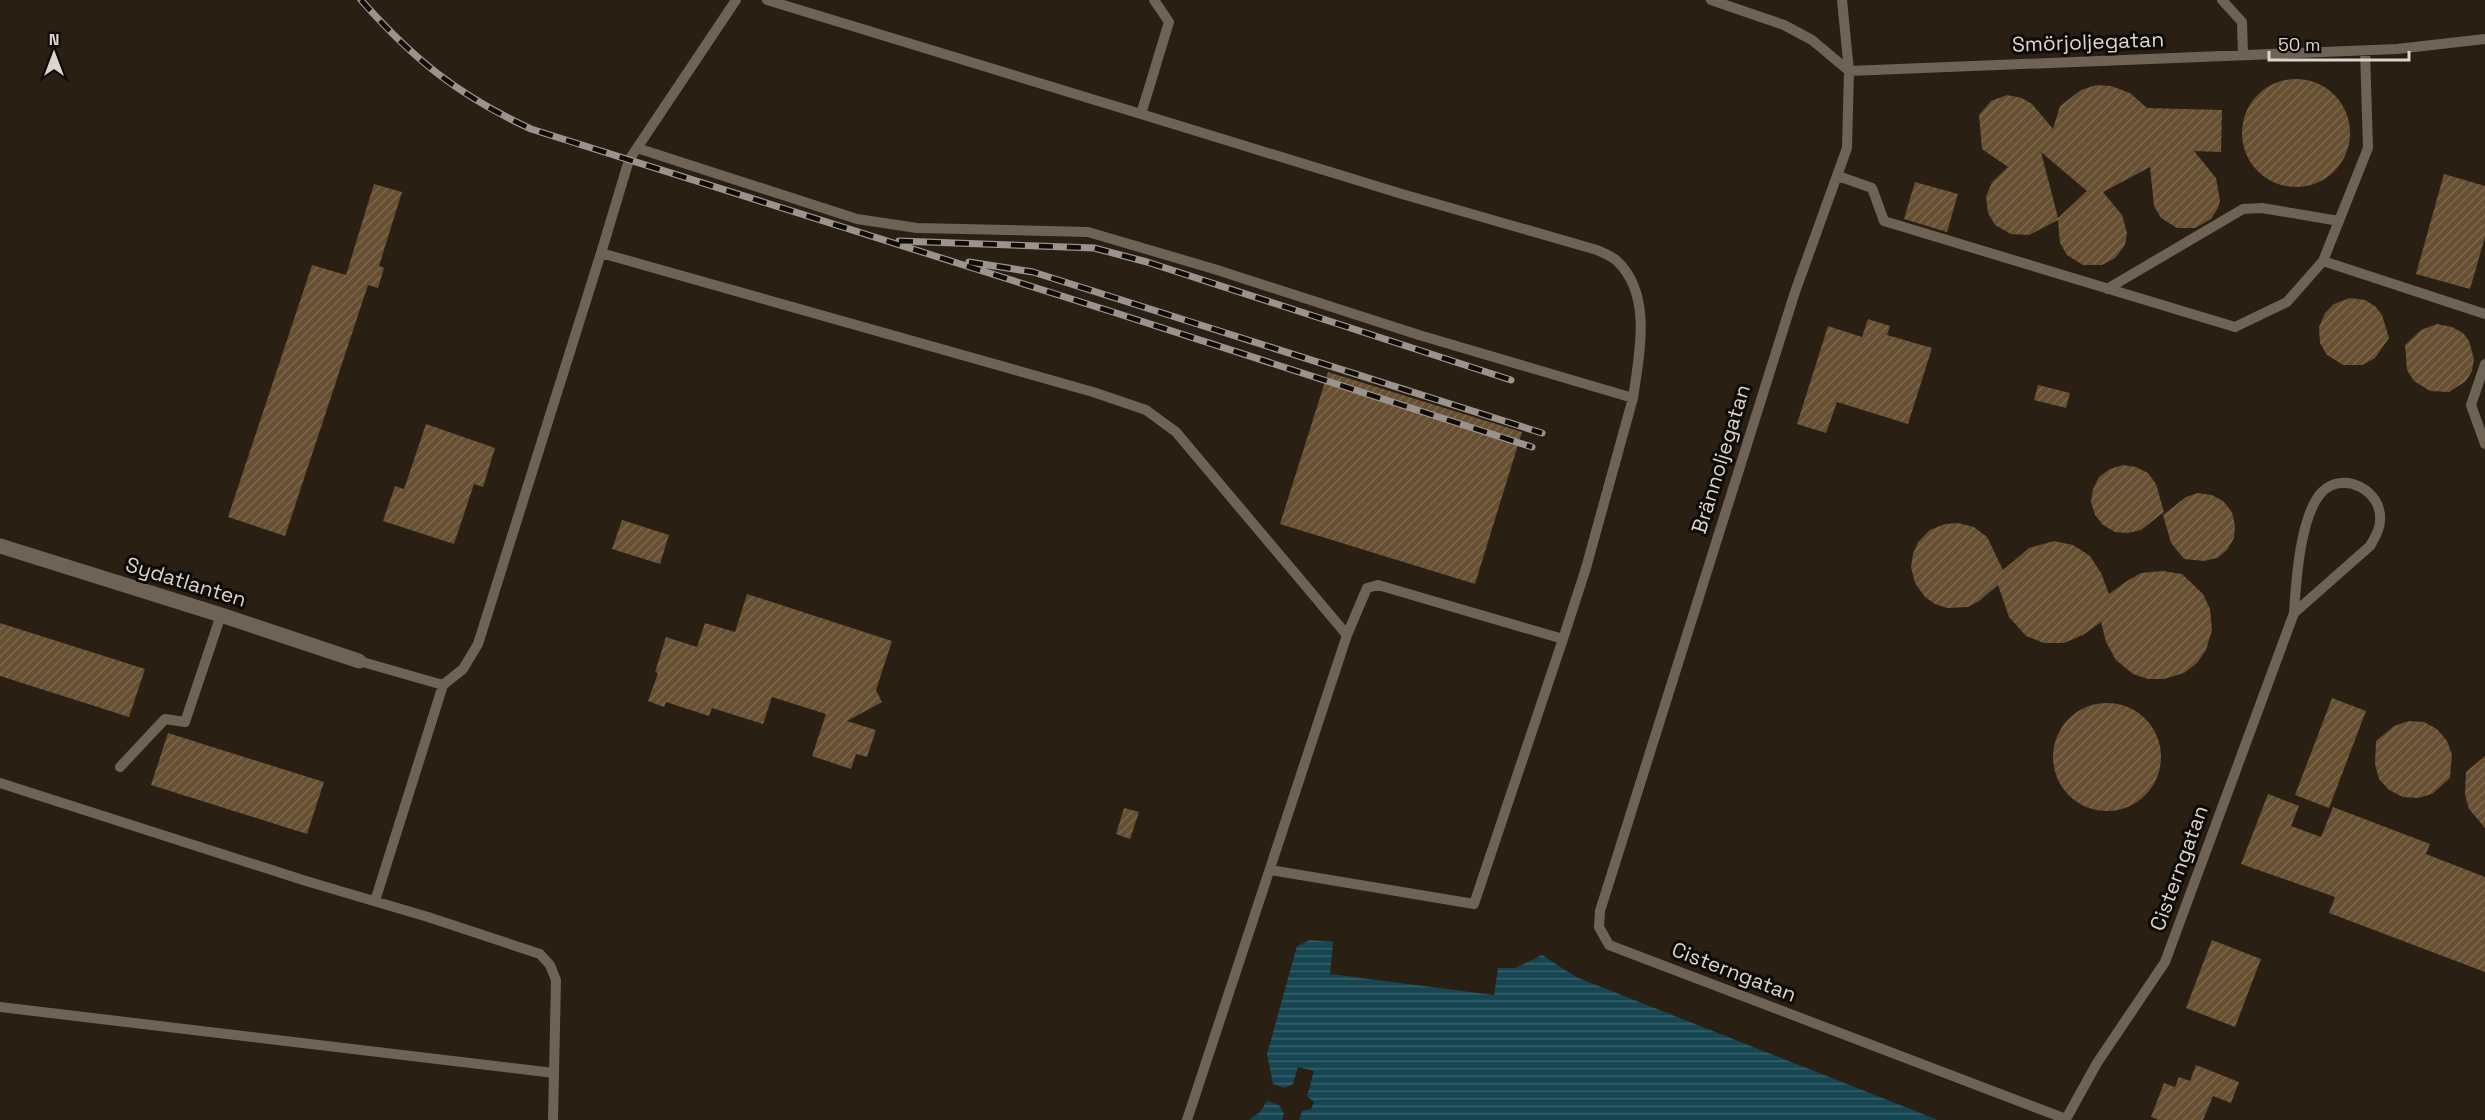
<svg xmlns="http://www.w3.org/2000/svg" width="2485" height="1120" font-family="'Space Grotesk',sans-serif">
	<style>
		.water { fill: url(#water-rules) }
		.pier { fill: #291f13 }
		.building { fill: url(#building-hatch); fill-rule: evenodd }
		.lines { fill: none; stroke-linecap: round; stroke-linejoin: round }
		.lane { stroke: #6f6355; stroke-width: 10 }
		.street { stroke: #6f6355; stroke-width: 15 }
		.rail-casing { stroke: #9c948c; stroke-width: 7 }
		.rail { stroke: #0e0a06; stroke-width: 4.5; stroke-dasharray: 14; stroke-linecap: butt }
		.labels { text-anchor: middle; stroke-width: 6; stroke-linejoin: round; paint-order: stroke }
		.street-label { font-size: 21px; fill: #dcd5ce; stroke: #0e0a06 }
	</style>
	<defs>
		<pattern id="water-rules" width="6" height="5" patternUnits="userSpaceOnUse" patternTransform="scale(1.5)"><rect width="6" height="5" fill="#174653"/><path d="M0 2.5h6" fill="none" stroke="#38606b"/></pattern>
		<pattern id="building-hatch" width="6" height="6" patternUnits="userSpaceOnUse" patternTransform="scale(1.5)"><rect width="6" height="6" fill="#674f31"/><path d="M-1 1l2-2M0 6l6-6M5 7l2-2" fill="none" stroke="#7c674e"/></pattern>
	</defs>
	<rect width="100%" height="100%" fill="#291f13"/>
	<!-- water -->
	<path class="water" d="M1310,940L1333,942L1330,974L1494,995L1498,968H1515L1542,955L1576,977L1938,1120H1249L1260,1112L1267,1101L1273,1084L1267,1054L1297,946Z"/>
	<!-- pier -->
	<path class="pier" d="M1298,1067L1314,1071L1307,1096L1314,1102L1311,1109L1302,1111L1299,1120H1282L1284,1113L1279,1105L1267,1101L1273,1084L1285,1088L1293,1084Z"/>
	<!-- building -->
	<path class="building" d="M2242 133a54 54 0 1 1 108 0a54 54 0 1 1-108 0Z
		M2096,85L2111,86L2130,93L2147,108L2222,110L2221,152L2194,151L2216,178L2220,201L2218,208L2211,219L2195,228H2177L2161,218L2154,206L2150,167L2103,192L2122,215L2127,233L2125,245L2115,258L2102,265H2083L2067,255L2060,243L2058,220L2029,235L2011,234L1995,225L1988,213L1986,197L1992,182L2008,167L1982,149L1979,115L1991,101L2007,95L2022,98L2032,104L2053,129L2060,106L2081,90ZM2041,152L2087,191L2058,218Z
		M2444,174L2485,186V237L2470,289L2416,274Z
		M1915,182L1958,194L1947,232L1904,219Z
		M374,184L402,192L379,266L384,268L378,288L368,285L285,536L228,517L312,265L346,275Z
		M2350,298L2365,300L2376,307L2382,315L2389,338L2375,358L2362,365H2343L2327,355L2320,343L2319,327L2325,313L2334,304Z
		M1868,319L1890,326L1887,335L1932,348L1908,424L1837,402L1826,433L1797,424L1828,326L1862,337Z
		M2437,324L2452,327L2463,333L2469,341L2474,359L2472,371L2466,381L2449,392L2430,391L2414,381L2407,370L2405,345L2421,330Z
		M1328,372L1522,432L1475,584L1280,524Z
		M2038,385L2070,393L2066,408L2034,400Z
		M426,424L495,448L483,487L474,484L454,544L383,521L395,486L404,489Z
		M2123,465L2136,467L2148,473L2156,484L2164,512L2141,530L2128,533L2115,532L2103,525L2095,515L2091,502L2093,489L2099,477L2110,469Z
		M2198,493L2212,495L2223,501L2232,512L2235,525L2234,538L2227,550L2217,558L2204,561L2184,559L2171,543L2163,515L2186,497Z
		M622,520L669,535L660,564L612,549Z
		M1958,523L1974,527L1987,537L2003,570L2029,548L2054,541L2073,545L2090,556L2101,573L2109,594L2127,581L2141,573L2162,571L2182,574L2203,594L2210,609L2212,630L2206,650L2197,663L2184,673L2164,679H2148L2133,674L2116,660L2106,642L2101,622L2083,635L2064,643H2044L2026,636L2009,617L1998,585L1979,601L1968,607L1947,608L1935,604L1925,597L1915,583L1911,567L1913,554L1918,542L1930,530L1945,524Z
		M747,594L892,641L876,690L882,702L847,721L876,730L867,757L856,754L851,769L812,756L826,714L772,697L763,724L712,708L709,716L666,702L664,707L648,701L658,673L655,672L666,637L697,647L705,623L735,632Z
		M0,623L145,669L129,717L0,676Z
		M2332,698L2366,711L2329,808L2295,795Z
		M2053 757a54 54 0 1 1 108 0a54 54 0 1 1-108 0Z
		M2409,721L2424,722L2437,729L2447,741L2452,755L2450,778L2432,794L2418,798L2403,797L2389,790L2379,779L2375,764L2376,741L2394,726Z
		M168,733L324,782L307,834L151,785Z
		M2485,756V828L2469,809L2465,795L2466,772Z
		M2268,794L2299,806L2291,826L2321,837L2333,807L2430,844L2426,854L2485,877V972L2329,913L2335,897L2241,864Z
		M1124,808L1139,812L1130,839L1116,834Z
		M2212,940L2261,959L2235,1027L2186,1008Z
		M2196,1065L2239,1082L2231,1103L2213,1096L2203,1120H2159L2151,1117L2164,1083L2175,1087L2179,1077L2190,1081Z"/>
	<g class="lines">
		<!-- lane -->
		<path class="lane" d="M767,0L1141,114L1169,22L1154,0
			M1711,0L1784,25L1812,40L1849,71L2397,49L2485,39
			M1842,0L1849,71L1847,148L1795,292L1600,911L1599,927L1609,945L2066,1119L2097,1063L2165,962L2294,613L2370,546C2374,539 2380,530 2380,521C2383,491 2344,470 2322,492C2300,515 2296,582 2294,613
			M2222,0L2242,22L2243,55
			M2365,51L2368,148L2323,261L2485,314
			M1141,114L1402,194L1597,250C1603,253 1612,256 1617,261C1653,295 1639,355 1633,398
			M637,148L736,0
			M1838,176L1872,188L1884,221L2235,327L2287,302L2323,261
			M601,253L629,160L637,148L857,219L917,228L1088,232L1214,269L1419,335L1633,398L1586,568L1563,639L1378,585L1367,588L1347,635
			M2107,289L2243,209L2262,208L2339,221
			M2485,364L2471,405L2485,444
			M359,661L443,685L463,669L478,644L601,253L1093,392L1146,410L1176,432L1347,635L1187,1120
			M120,767L165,719L185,722L221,615
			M0,783L306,881L428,917L540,954L550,965L556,980L554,1073L0,1007
			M1270,870L1474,904L1563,639
			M375,901L443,685
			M553,1120L554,1073"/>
		<!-- street -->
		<path class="street" d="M0,546L221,615L359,661"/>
		<defs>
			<path id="rail" d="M361,0C414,60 458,95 531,129L1116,313L1532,447
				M899,241L1094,248L1147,262L1511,380
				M969,262L1033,272L1542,433"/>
		</defs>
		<!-- rail casing -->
		<use href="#rail" class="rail-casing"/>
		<!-- rail -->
		<use href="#rail" class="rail"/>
	</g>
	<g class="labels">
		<!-- street labels -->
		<g class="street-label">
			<text transform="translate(2088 42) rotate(-2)" y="7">Smörjoljegatan</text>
			<text transform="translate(1721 459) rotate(-73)" y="7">Brännoljegatan</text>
			<text transform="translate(186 582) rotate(17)" y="7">Sydatlanten</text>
			<text transform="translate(2179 868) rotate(-70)" y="7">Cisterngatan</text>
			<text transform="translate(1734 972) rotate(21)" y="7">Cisterngatan</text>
		</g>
	</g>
	<!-- north arrow -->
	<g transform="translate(54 54)" stroke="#0e0a06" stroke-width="4.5" paint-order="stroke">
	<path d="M0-4.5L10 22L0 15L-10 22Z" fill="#dcd5ce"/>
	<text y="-9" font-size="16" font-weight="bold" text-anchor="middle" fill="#dcd5ce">N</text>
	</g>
	<!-- scale -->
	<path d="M2269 51v9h140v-9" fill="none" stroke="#dcd5ce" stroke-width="3"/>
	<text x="2278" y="51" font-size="18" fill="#dcd5ce" stroke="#0e0a06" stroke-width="4.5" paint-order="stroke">50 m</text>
</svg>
